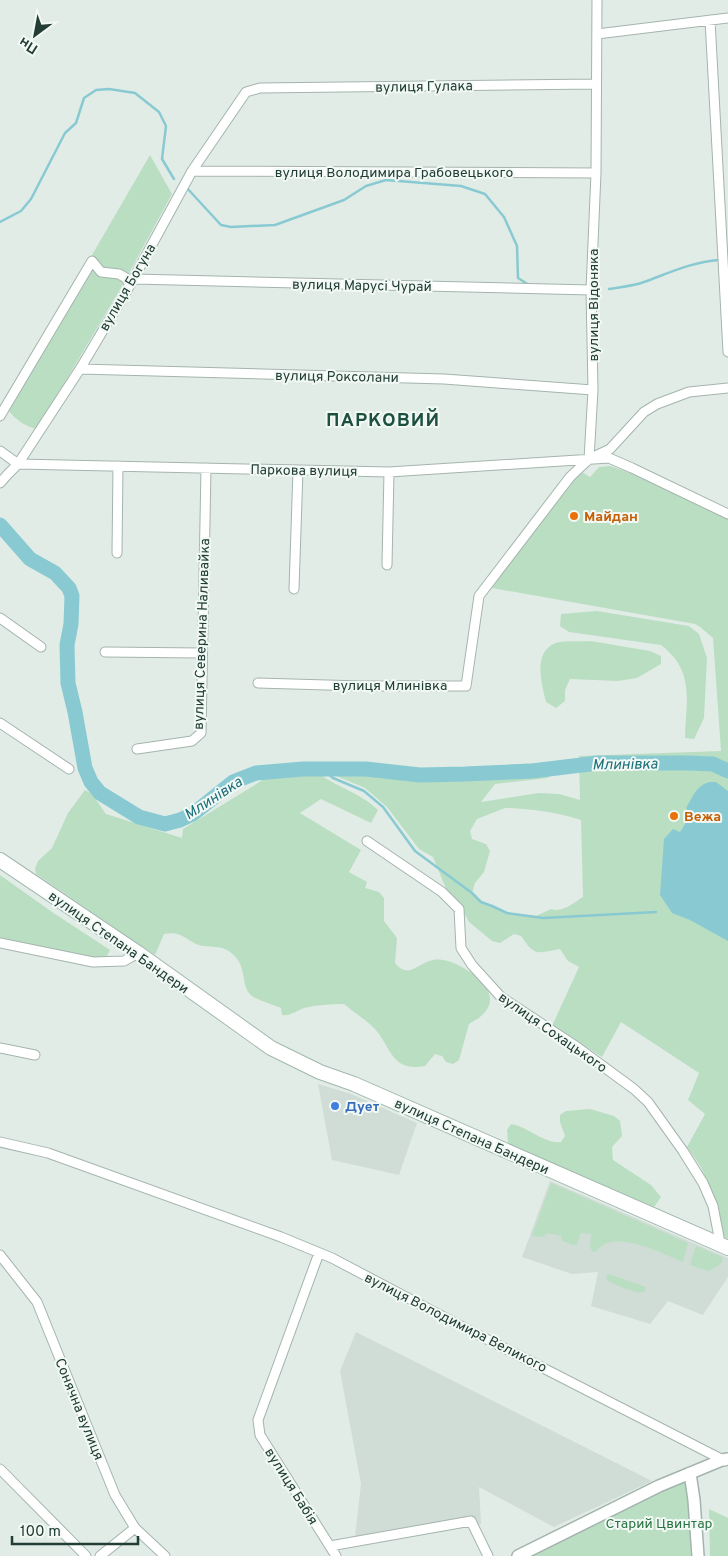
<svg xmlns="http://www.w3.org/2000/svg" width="728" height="1556" font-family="Overpass,sans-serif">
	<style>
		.built { fill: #d0dcd6 }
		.green { fill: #badec2; fill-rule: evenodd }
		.water { fill: #89cad2 }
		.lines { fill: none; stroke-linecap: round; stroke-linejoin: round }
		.stream { stroke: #89cad2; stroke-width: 2.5 }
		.river { stroke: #89cad2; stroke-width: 15 }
		.minor-casing { stroke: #a4b4ae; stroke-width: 11 }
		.tertiary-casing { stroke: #a4b4ae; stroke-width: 14 }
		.secondary-casing { stroke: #a0b8ae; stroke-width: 16 }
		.minor { stroke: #fff; stroke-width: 9 }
		.tertiary { stroke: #fff; stroke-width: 11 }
		.secondary { stroke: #fff; stroke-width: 14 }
		.food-dot { fill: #e8710a; stroke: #f2f9f5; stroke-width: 2 }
		.shop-dot { fill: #3f7fe0; stroke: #f2f9f5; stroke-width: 2 }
		.labels { text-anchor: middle; stroke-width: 4; stroke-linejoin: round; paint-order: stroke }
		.street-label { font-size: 14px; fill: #213d35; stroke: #f2f9f5 }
		.food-label { font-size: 14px; font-weight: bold; fill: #c56008; stroke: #f2f9f5; text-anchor: start }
		.shop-label { font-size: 14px; font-weight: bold; fill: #366cbe; stroke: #f2f9f5; text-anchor: start }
		.park-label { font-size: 14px; fill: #2b7544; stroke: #f2f9f5 }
		.water-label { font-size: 15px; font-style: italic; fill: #1b6e7a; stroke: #f2f9f5 }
		.district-label { font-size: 19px; font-weight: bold; letter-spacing: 1px; fill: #1d5041; stroke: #f2f9f5 }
	</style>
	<rect width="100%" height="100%" fill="#e2ece7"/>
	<!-- built -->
	<path class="built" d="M318,1084L351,1094L417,1123L399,1175L332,1160Z
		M550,1181L728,1258V1277L703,1315L668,1301L650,1324L591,1306L598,1272L572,1274L522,1257Z
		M356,1332L652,1481L554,1527L479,1487L481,1524L354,1545L361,1484L340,1371Z"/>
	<!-- green -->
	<path class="green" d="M150,155L172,194L122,286L37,429C24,426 16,420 8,410L92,261V255Z
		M610,466L625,471L728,518V1239L724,1237L718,1205L701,1167L687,1147L705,1114L688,1100L699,1073L621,1022L602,1057L552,1026L579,967L568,961L560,949C537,953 535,957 521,936L514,934L500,943L492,941L469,922L461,908L447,891L433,857L419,849L387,807L365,788L334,775L332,773H368L412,780L420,770L554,762V774L547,778L495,784L481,802L539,793L559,794L580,800L579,756L721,751L713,638L700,627L695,624L492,588L570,480L580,471L590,477L599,467ZM505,808C531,809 556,812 581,820L583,897C573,903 563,913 551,909L536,916L507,913L492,906L481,902L472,893L475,883L484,872L490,851L486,844L472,839L470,831L477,819Z
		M597,611L689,626L699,634L707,658L704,718L694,739L685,738C686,700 695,671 661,645L569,632L560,626L561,614Z
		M591,641L650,651L661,656V664L637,678L618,681L570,679L565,690V701L556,708L546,702C542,685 532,651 556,643C566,640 581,642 591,641Z
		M318,773C338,788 361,793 378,810L371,823L321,799L300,813L361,850L349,872L367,882L365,888L379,892L384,898V921L397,938L395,963C409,980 417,963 433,960C437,959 444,960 448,961C468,967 507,993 482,1015C479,1019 473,1021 469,1024L459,1060L453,1064L446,1062L442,1056L435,1054L425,1066C390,1072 392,1047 374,1028C365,1019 353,1012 344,1004C330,1004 317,1005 304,1008C296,1011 291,1016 282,1015L281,1008C272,1004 260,1001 252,996C238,985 251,965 227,950C218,945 205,948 196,944C184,938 180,931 164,934L155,955L36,874L35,868L38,861L52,848L68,813L85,790L92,794L106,814L182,838L183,829L266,778Z
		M0,875L52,912L110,950L105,960L0,941Z
		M590,1109L614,1116L620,1121L622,1136L612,1147L613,1160L651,1185L661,1197L654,1207L508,1143L507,1130L511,1124C529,1127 544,1144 561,1142L565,1136L560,1122V1115L566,1111Z
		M551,1183L688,1243L683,1262C663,1254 612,1227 597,1251L593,1252L590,1247L591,1234L581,1233L577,1244L573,1245L562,1241L561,1236L546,1233L544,1237L532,1236Z
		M696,1246L722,1257L723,1261L718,1266L708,1271L690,1265Z
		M609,1274L646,1287L644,1292C633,1294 618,1285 608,1281L606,1277Z
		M690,1473L694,1556H518Z
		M709,1509L728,1518V1556H710Z"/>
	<!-- water -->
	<path class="water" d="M710,782H716L728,791V941L690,920L672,913L660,895L664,839L673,829L680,832L691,814L686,808C693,797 696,785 710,782Z"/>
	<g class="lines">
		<!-- stream -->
		<path class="stream" d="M186,187L221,225L231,227L275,225L344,200L366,186L386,180L461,186L485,194L504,217L517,246L518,278L529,285
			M0,222L21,211L31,199L65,133L76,123L84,98L96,90L109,89L135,93L159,112L166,126L162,159L174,179
			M609,289C620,287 634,286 644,282C669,273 692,262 719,260
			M321,768L333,778L364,791L383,807L415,851L472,893L481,902L492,906L507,913L543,918L656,912"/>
		<!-- river -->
		<path class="river" d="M0,525L30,559L55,573L69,588L72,596L71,624L67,645L68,683L75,712L85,768L91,782L100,793L139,817L165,824L180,820L193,814L233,782L256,773L303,769H366L420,775L465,774L532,771L598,763H688L713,764L728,771"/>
		<defs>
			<path id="minor" d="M710,20L728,352
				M597,34L728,18
				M192,171L596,173
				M134,279L591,290
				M80,369L444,379L593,390
				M0,416L92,261L101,272L119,274L126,278L130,285
				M0,451L18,464
				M589,459L593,390L591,290L596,173L597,0
				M18,464L389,472L609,458L632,468L728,514
				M0,483L8,474L18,464L80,369L130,285L192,171L246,92L260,88L596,84
				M117,553L118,466
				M387,565L389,472
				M294,589L298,470
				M0,618L41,647
				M105,652L201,653
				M258,683L361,686H466L479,596L570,477L589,459L610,449L644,412L657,404L689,392L728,388
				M0,723L69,769
				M137,749L192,741L201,733L206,468
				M367,841L442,892L459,909L461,948L472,965L501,997L574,1045L634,1089L648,1102L683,1151L703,1183L713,1206L719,1237L717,1243
				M0,943L93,962L124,961L138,953
				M0,1048L35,1055
				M0,1142L48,1153L281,1237L332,1258L461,1326L725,1461
				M319,1253L258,1420L260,1435L336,1556
				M0,1255L37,1302L115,1495L135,1528L165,1556
				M0,1469L86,1556
				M330,1546L471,1521L488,1556
				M100,1556L135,1528"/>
			<path id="tertiary" d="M690,1473L694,1500L698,1556
				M518,1556L659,1486L722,1460L728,1459"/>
			<path id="secondary" d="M0,860L138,953L271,1048L320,1072L354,1084L728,1248"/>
		</defs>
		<!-- minor casing -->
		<use href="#minor" class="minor-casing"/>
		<!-- tertiary casing -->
		<use href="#tertiary" class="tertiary-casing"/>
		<!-- secondary casing -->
		<use href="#secondary" class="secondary-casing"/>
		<!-- minor -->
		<use href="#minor" class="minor"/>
		<!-- tertiary -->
		<use href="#tertiary" class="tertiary"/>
		<!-- secondary -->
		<use href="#secondary" class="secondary"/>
	</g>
	<!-- markers -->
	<g class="food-dot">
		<circle cx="574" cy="516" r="5"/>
		<circle cx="674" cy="816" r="5"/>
	</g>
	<circle class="shop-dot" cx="335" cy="1106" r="5"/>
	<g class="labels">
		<!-- street labels -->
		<g class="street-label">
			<text transform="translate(424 86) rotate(-1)" y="5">вулиця Гулака</text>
			<text x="394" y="177">вулиця Володимира Грабовецького</text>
			<text transform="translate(362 285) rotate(1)" y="5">вулиця Марусі Чурай</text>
			<text transform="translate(127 287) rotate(-60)" y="5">вулиця Богуна</text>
			<text transform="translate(593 305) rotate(-90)" y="5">вулиця Відоняка</text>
			<text transform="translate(337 376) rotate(1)" y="5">вулиця Роксолани</text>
			<text transform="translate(304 470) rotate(1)" y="5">Паркова вулиця</text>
			<text transform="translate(201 634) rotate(-88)" y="5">вулиця Северина Наливайка</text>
			<text x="390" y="690">вулиця Млинівка</text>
			<text transform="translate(119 942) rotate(35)" y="5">вулиця Степана Бандери</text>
			<text transform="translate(553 1032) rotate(35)" y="5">вулиця Сохацького</text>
			<text transform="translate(472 1136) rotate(24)" y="5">вулиця Степана Бандери</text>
			<text transform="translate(456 1322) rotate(27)" y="5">вулиця Володимира Великого</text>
			<text transform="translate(80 1409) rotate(68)" y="5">Сонячна вулиця</text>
			<text transform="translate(292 1486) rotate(58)" y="5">вулиця Бабія</text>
		</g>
		<!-- food labels -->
		<g class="food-label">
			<text x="584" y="521">Майдан</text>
			<text x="684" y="821">Вежа</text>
		</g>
		<!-- shop labels -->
		<g class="shop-label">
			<text x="345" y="1111">Дует</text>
		</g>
		<!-- park labels -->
		<g class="park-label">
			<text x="659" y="1528">Старий Цвинтар</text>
		</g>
		<!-- water labels -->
		<g class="water-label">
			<text transform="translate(625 764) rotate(-1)" y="5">Млинівка</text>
			<text transform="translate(213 798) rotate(-33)" y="5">Млинівка</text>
		</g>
		<!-- district labels -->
		<g class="district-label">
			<text x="383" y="426">ПАРКОВИЙ</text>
		</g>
	</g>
	<!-- north arrow -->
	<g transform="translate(35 35) rotate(212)" stroke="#f2f9f5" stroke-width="4" paint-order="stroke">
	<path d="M0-4L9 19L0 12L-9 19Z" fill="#213d35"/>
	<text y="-8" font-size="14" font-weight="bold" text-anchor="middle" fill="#213d35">Пн</text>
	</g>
	<!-- scale -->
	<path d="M12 1536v8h126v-8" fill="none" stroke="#213d35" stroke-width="2.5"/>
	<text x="20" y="1536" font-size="15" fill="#213d35" stroke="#f2f9f5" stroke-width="4" paint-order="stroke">100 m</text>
</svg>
